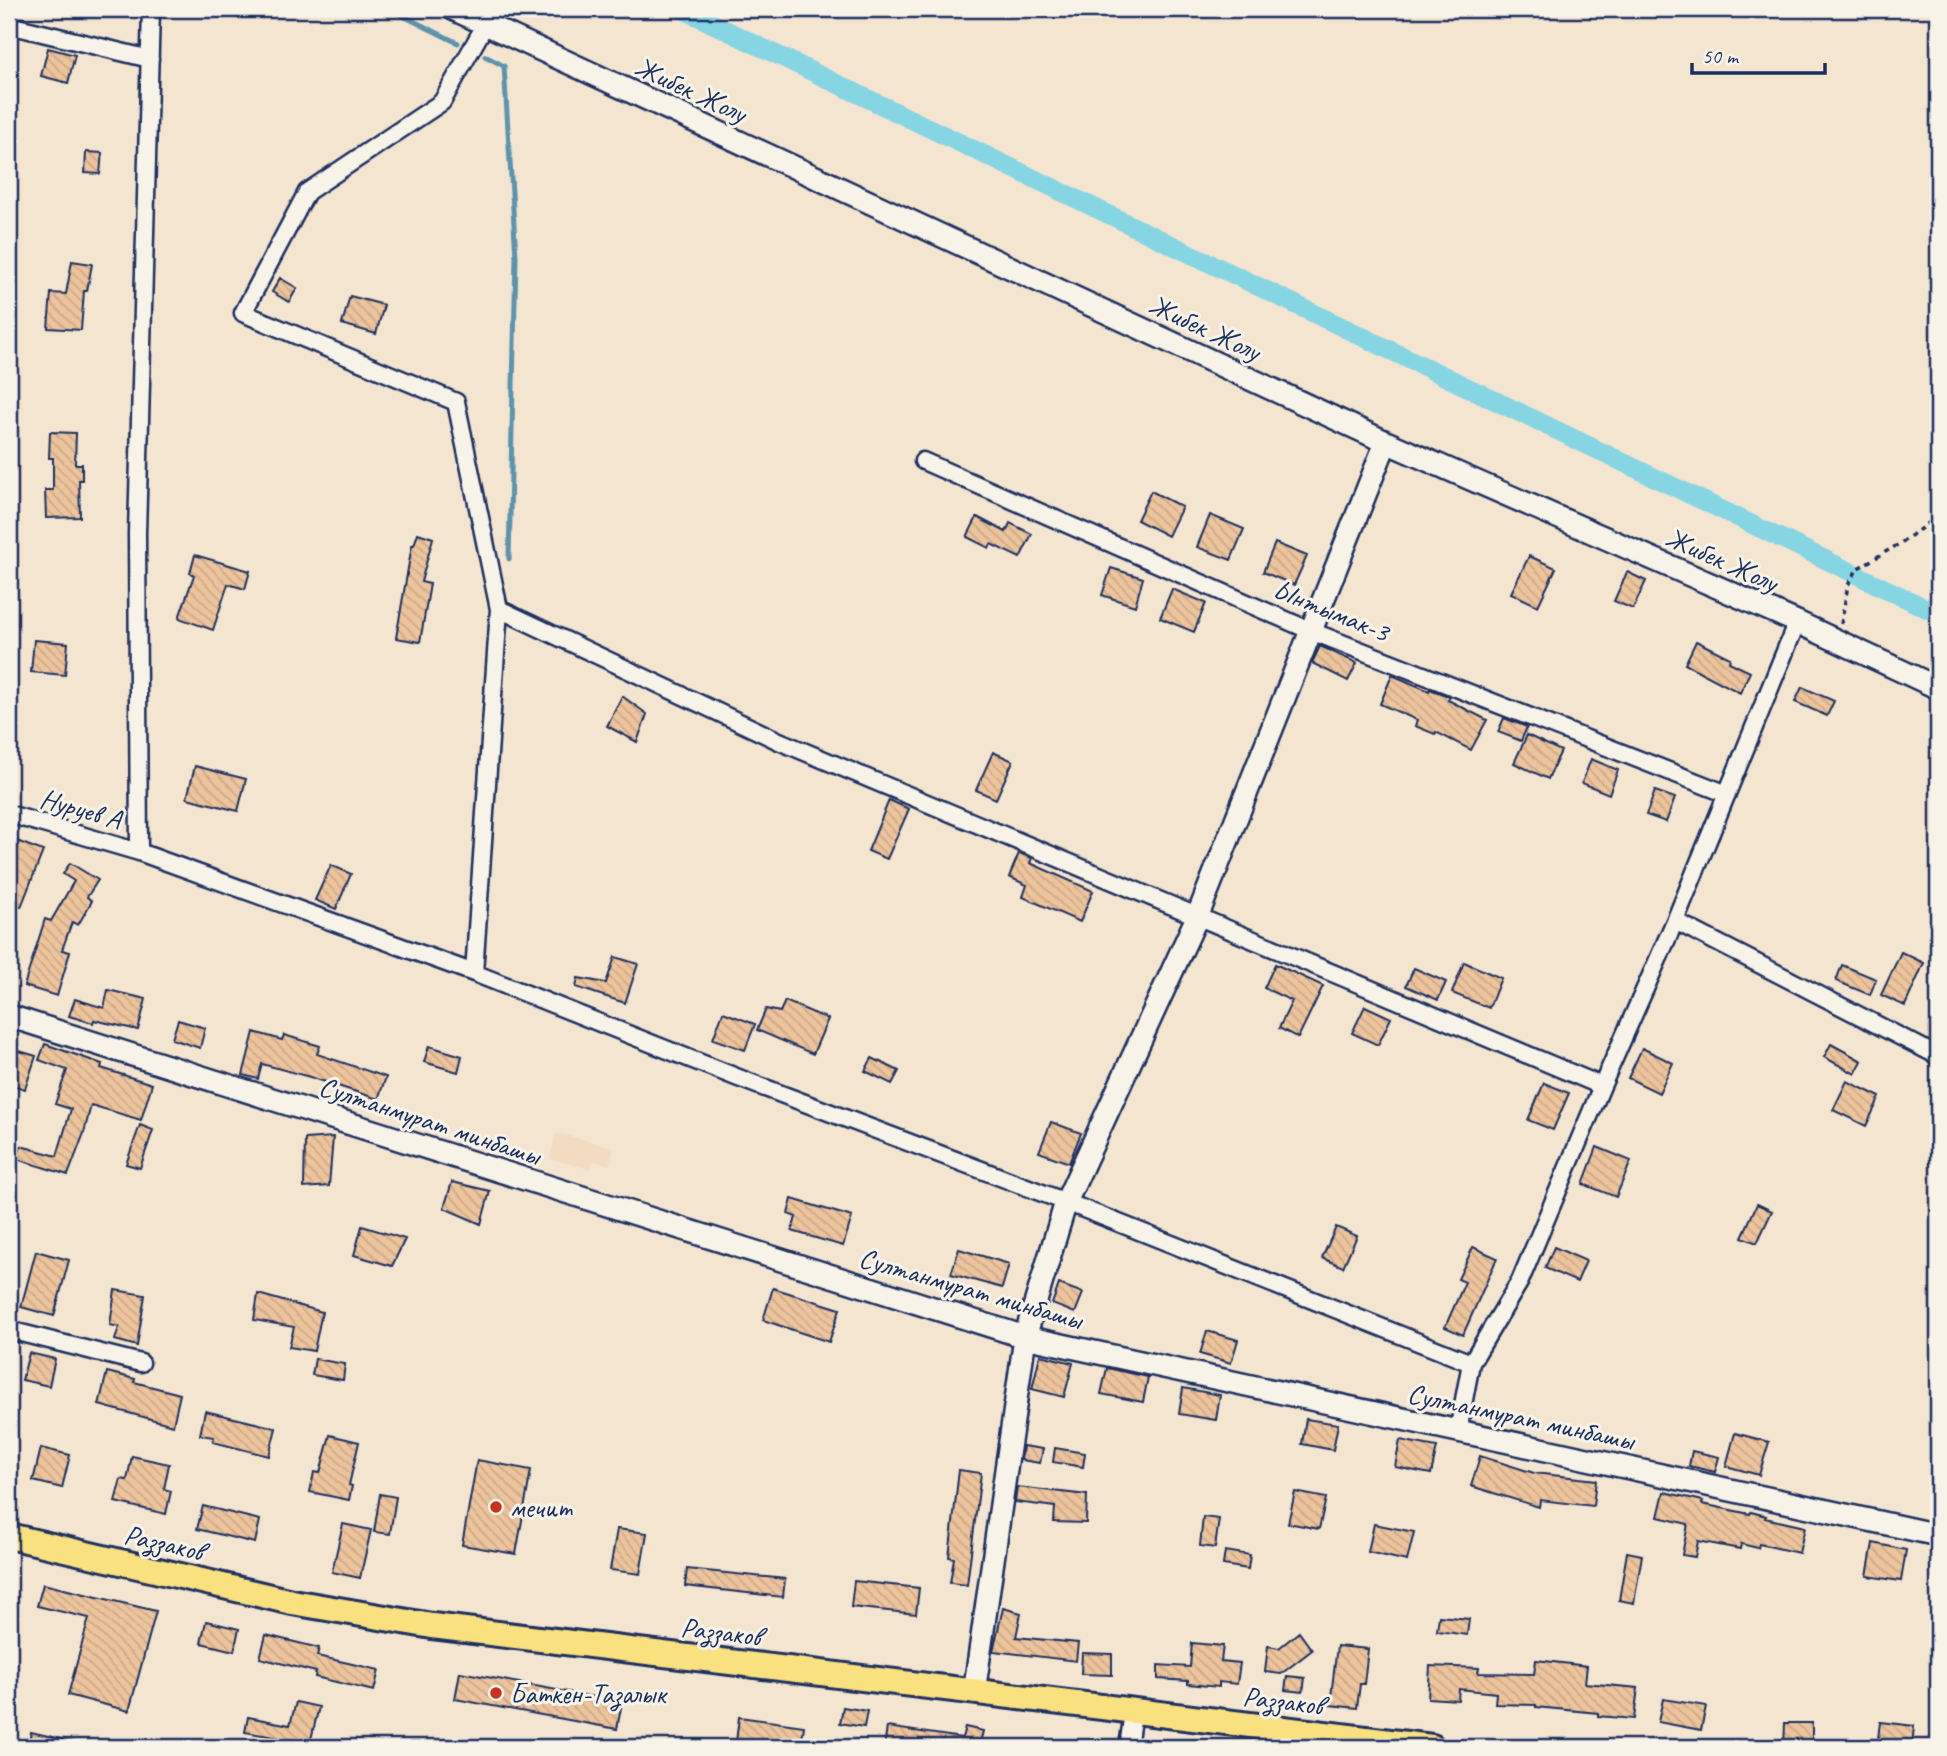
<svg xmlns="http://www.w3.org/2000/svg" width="1947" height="1756" font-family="Caveat,sans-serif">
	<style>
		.built { fill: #f2dbc1 }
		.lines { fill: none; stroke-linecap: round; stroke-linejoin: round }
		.stream { stroke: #5b93ad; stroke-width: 5 }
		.canal { stroke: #86d5e2; stroke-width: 19 }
		.building { fill: url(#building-back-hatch); stroke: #1b2f5e; stroke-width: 2 }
		.street-casing { stroke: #1b2f5e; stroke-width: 21 }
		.secondary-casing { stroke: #1b2f5e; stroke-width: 26 }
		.primary-casing { stroke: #1b2f5e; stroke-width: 30 }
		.path { stroke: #1b2f5e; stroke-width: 3.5; stroke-dasharray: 5 5; stroke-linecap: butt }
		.street { stroke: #f7f3e8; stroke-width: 16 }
		.secondary { stroke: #f7f3e8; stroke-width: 21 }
		.primary { stroke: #fae180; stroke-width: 24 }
		.poi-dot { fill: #c8321e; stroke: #f7f3e8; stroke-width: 2.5 }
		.labels { text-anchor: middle; stroke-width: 6; stroke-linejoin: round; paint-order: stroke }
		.street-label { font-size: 28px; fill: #1b2f5e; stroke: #f7f3e8 }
		.poi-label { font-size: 28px; fill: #1b2f5e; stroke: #f7f3e8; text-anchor: start }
	</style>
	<defs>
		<pattern id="building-back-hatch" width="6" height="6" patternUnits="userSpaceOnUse" patternTransform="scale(1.75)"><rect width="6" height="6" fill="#edc49c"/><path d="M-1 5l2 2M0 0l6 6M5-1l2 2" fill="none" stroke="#cba989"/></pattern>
	</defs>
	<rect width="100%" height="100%" fill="#f4e5d1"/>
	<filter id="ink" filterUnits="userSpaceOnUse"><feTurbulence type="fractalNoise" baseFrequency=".0143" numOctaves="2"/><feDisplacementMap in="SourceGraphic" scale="14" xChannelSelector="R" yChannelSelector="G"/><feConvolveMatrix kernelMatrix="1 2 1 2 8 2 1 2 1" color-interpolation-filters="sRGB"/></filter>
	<g filter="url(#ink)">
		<!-- built -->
		<path class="built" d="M556,1133L614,1147L609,1165L593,1161L591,1169L550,1159Z"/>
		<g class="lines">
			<!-- stream -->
			<path class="stream" d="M389,9L458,43
				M485,56L504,66L516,257L509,559"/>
			<!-- canal -->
			<path class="canal" d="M682,9L1938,614"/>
		</g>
		<!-- building -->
		<path class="building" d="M48,48L75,55L68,83L41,76Z
			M86,152L102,153L100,174L85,173Z
			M72,261L92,264L87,291H84L81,330L48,328L51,293L66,294Z
			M280,278L297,288L289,302L272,292Z
			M350,296L384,305L376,334L342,324Z
			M50,432L76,433L75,464H82V480H79L80,517L46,518L45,490H53V458H49Z
			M1151,491L1182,507L1168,536L1137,520Z
			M1210,515L1244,529L1231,560L1197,547Z
			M977,517L1006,532L1010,523L1032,534L1020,558L991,544L989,548L967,537Z
			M418,533L433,538L421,582L430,584L420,642L396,638L412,545H414Z
			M1275,543L1307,556L1294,585L1263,572Z
			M195,555L250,571L245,589L228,584L213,630L179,618L194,575L190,573Z
			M1529,556L1556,568L1538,606L1511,593Z
			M1111,568L1143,578L1135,606L1102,595Z
			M1627,572L1646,581L1633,609L1614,601Z
			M1172,589L1206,603L1194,632L1160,618Z
			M34,640L68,643L65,675L31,672Z
			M1696,641L1730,658L1729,662L1750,672L1740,693L1685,664Z
			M1320,646L1357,663L1348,681L1312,663Z
			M1392,675L1429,691L1430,689L1450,697L1448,700L1487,720L1471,750L1436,732L1435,734L1415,726L1417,720L1380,704Z
			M1802,687L1834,701L1827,716L1795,702Z
			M622,696L647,714L637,742L607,726Z
			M1504,718L1527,727L1521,741L1498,732Z
			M1527,735L1561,751L1548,779L1514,763Z
			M993,752L1013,761L996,799L976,790Z
			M1591,759L1618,770L1609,794L1582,783Z
			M195,766L246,779L238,811L187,798Z
			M1655,791L1675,798L1666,822L1646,815Z
			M889,800L909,809L887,859L868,851Z
			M9,838L43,851L21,907L9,902L15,883L9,880Z
			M1019,853L1032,858L1030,863L1093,891L1080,922L1023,897L1027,885L1009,877Z
			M70,863L98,880L87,897L92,901L78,925L72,922L62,950L70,952L57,996L24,986L45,919L51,921L74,881L63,874Z
			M331,865L351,874L336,909L315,900Z
			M1901,952L1924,963L1905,1006L1881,995Z
			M615,957L638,964L625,1003L576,987L578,978L606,983Z
			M1464,962L1501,978L1489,1008L1452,993Z
			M1275,964L1323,986L1298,1038L1279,1028L1292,1001L1264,988Z
			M1842,965L1876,979L1870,995L1836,981Z
			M1414,968L1446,982L1438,1000L1406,986Z
			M108,990L146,999L138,1030L94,1020L93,1023L69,1016L75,999L104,1008Z
			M785,1001L828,1019L813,1054L757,1030L766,1009L780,1012Z
			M1365,1006L1391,1018L1378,1045L1352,1033Z
			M723,1012L755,1024L745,1050L713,1039Z
			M178,1020L205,1028L200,1048L172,1039Z
			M254,1032L282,1040L284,1035L320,1046L317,1054L386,1077L378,1099L310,1077L262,1064L258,1079L243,1075Z
			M45,1044L102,1064L101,1068L152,1084L141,1120L91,1105L84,1133L68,1175L17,1159L21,1146L57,1156L71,1109L55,1104L67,1070L39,1060Z
			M1831,1044L1862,1061L1855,1074L1824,1057Z
			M429,1046L462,1056L458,1072L424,1062Z
			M9,1048L36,1056L25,1089L9,1084Z
			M1642,1048L1673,1063L1659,1093L1628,1078Z
			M872,1058L899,1071L892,1084L865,1071Z
			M1847,1081L1880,1097L1866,1126L1833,1110Z
			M1544,1083L1569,1093L1553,1130L1528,1120Z
			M1051,1122L1081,1133L1069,1163L1039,1152Z
			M140,1125L153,1130L140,1168L126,1164Z
			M333,1137L329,1186L304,1188L305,1139Z
			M1597,1147L1631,1161L1616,1197L1583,1184Z
			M452,1182L490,1191L481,1224L444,1208Z
			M792,1199L852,1217L843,1246L792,1231L796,1217L788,1214Z
			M1757,1204L1772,1211L1757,1243L1742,1237Z
			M362,1226L405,1239L392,1266L354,1255Z
			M1336,1227L1357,1236L1343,1267L1322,1258Z
			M1473,1247L1497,1258L1463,1335L1445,1327L1465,1282L1458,1279Z
			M1554,1247L1586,1261L1577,1282L1545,1268Z
			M959,1249L1009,1264L1002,1288L951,1274Z
			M36,1251L69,1260L54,1316L21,1307Z
			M1059,1284L1083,1293L1075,1313L1052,1304Z
			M773,1288L840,1309L829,1342L763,1320Z
			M115,1290L145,1295L137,1346L115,1340L119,1327L110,1325Z
			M258,1294L322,1312L314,1351L289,1347L294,1327L254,1320Z
			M1207,1331L1238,1340L1231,1363L1200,1354Z
			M29,1353L55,1359L49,1386L22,1380Z
			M1040,1355L1073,1363L1064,1397L1032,1389Z
			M315,1359L345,1364L343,1380L312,1375Z
			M1107,1368L1148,1377L1143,1402L1101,1394Z
			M107,1372L135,1379L134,1382L180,1394L173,1425L99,1405Z
			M1183,1388L1220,1395L1216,1420L1179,1414Z
			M205,1411L276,1428L269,1456L213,1442L214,1437L200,1435Z
			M1306,1419L1338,1424L1333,1450L1302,1444Z
			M1735,1433L1769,1442L1759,1475L1726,1466Z
			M330,1435L359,1442L349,1485L352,1486L349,1500L310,1492L314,1472L320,1473Z
			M1400,1440L1437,1447L1431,1474L1395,1467Z
			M1023,1446L1043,1449L1040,1463L1021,1460Z
			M41,1448L70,1455L62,1488L33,1481Z
			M1055,1448L1085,1453L1083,1467L1053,1462Z
			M1692,1451L1719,1457L1715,1472L1689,1466Z
			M132,1456L169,1464L164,1489L171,1491L166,1514L115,1502L121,1479L127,1480Z
			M1480,1456L1534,1473L1596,1480L1593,1506L1540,1500L1539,1507L1471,1486Z
			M477,1460L531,1470L516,1554L462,1545Z
			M959,1470L981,1473L967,1585L950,1583L954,1558L949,1557Z
			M1017,1487L1087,1495L1086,1523L1054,1522L1055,1507L1015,1502Z
			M1295,1492L1326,1498L1319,1529L1288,1523Z
			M1664,1492L1703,1501L1702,1504L1750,1514L1751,1512L1766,1516L1765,1518L1805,1527L1799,1553L1759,1544L1758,1548L1741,1544L1740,1549L1698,1541L1695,1557L1682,1555L1688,1524L1658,1517Z
			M380,1494L396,1497L390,1534L374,1532Z
			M203,1506L260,1520L255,1543L197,1529Z
			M1203,1517L1219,1519L1215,1548L1200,1546Z
			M343,1524L371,1530L360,1578L332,1572Z
			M1374,1524L1414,1532L1407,1561L1368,1552Z
			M617,1529L647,1533L640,1574L610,1570Z
			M1873,1543L1906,1550L1901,1581L1867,1576Z
			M1225,1551L1250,1555L1248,1569L1223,1565Z
			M1627,1552L1642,1555L1634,1603L1619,1600Z
			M687,1569L785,1579L783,1597L685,1586Z
			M854,1581L919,1588L916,1614L851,1607Z
			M43,1584L156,1611L129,1711L68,1695L89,1618L37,1606Z
			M1003,1608L1021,1613L1016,1637L1078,1643L1076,1661L993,1651Z
			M1439,1616L1469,1619L1467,1635L1437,1631Z
			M206,1621L239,1629L234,1651L201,1643Z
			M1299,1632L1312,1650L1281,1674L1265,1672L1268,1646L1279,1648Z
			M266,1635L319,1648L317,1656L379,1670L374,1691L315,1677L316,1672L260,1658Z
			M1192,1643L1223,1646L1221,1661L1240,1663L1237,1684L1219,1682V1687L1188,1684V1681L1158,1679V1665L1190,1667Z
			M1337,1646L1368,1649L1364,1684H1360L1357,1708L1330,1705Z
			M1082,1653L1112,1654V1675L1081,1674Z
			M1536,1660L1587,1666L1585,1683L1638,1688L1634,1719L1598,1716V1713L1536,1707V1705L1495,1704L1496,1693L1459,1689L1458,1700L1428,1698L1430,1666L1479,1668L1478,1673L1534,1674Z
			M460,1672L622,1702L617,1729L455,1699Z
			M1287,1676L1305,1678L1303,1692L1285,1690Z
			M1663,1699L1706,1706L1701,1730L1658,1722Z
			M296,1702L319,1707L309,1747L287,1741V1739L245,1732L248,1717L290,1725Z
			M843,1707L867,1711L864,1727L840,1723Z
			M739,1717L804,1726L801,1747H773L736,1742Z
			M1880,1722L1914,1726L1912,1747H1877Z
			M1785,1723H1812V1747H1784Z
			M887,1727L962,1738L965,1727L983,1731L979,1747H884Z
			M31,1732L74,1742L73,1747H28Z"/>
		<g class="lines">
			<defs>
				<path id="street" d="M9,25L150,59
					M923,461L1311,631L1727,794
					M499,609L779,741L1602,1086
					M9,814L139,852L474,973L736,1077L1066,1202L1471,1363
					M139,852L137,533L151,9
					M1675,921L1938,1056
					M474,973L499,609L456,402L243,313L307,192L442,102L485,25
					M9,1330L141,1363
					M1458,1431L1471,1363L1520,1281L1602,1086L1675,921L1797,622
					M1128,1747L1133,1712"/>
				<path id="secondary" d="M453,9L1386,442L1797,622L1938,688
					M9,1016L1025,1337L1938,1535
					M974,1693L1025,1337L1066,1202L1198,915L1386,442"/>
				<path id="primary" d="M9,1536L292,1602L432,1626L1432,1747"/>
			</defs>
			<!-- street casing -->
			<use href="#street" class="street-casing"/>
			<!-- secondary casing -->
			<use href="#secondary" class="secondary-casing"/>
			<!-- primary casing -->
			<use href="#primary" class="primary-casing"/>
			<!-- path -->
			<path class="path" d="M1841,624L1848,585L1858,568L1901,543L1938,516"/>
			<!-- street -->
			<use href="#street" class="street"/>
			<!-- secondary -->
			<use href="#secondary" class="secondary"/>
			<!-- primary -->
			<use href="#primary" class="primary"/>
		</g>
	</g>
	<!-- markers -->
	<g class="poi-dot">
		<circle cx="496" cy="1507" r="7"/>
		<circle cx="496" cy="1693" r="7"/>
	</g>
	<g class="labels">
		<!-- street labels -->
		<g class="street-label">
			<text transform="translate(691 89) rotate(25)" y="10">Жибек Жолу</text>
			<text transform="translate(1205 327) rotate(25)" y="10">Жибек Жолу</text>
			<text transform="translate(1722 559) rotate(24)" y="10">Жибек Жолу</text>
			<text transform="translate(1332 610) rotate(22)" y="10">Ынтымак-3</text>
			<text transform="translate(81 808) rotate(16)" y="10">Нуруев А</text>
			<text transform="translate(430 1120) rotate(18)" y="10">Султанмурат минбашы</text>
			<text transform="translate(971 1288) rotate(16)" y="10">Султанмурат минбашы</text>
			<text transform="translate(1521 1416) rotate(12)" y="10">Султанмурат минбашы</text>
			<text transform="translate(164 1542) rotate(13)" y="10">Раззаков</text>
			<text transform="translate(721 1631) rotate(7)" y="10">Раззаков</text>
			<text transform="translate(1283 1700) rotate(7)" y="10">Раззаков</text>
		</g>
		<!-- poi labels -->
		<g class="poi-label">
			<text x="510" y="1517">мечит</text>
			<text x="510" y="1703">Баткен-Тазалык</text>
		</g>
	</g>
	<!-- margin -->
	<rect width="1947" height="1756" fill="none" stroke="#f7f3e8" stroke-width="35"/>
	<rect x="18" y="18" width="1912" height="1721" fill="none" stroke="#1b2f5e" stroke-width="2.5" filter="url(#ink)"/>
	<!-- scale -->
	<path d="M1692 63v10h133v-10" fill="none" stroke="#1b2f5e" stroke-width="3.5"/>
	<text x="1702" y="63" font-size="21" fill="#1b2f5e" stroke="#f7f3e8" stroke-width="5" paint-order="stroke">50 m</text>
</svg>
